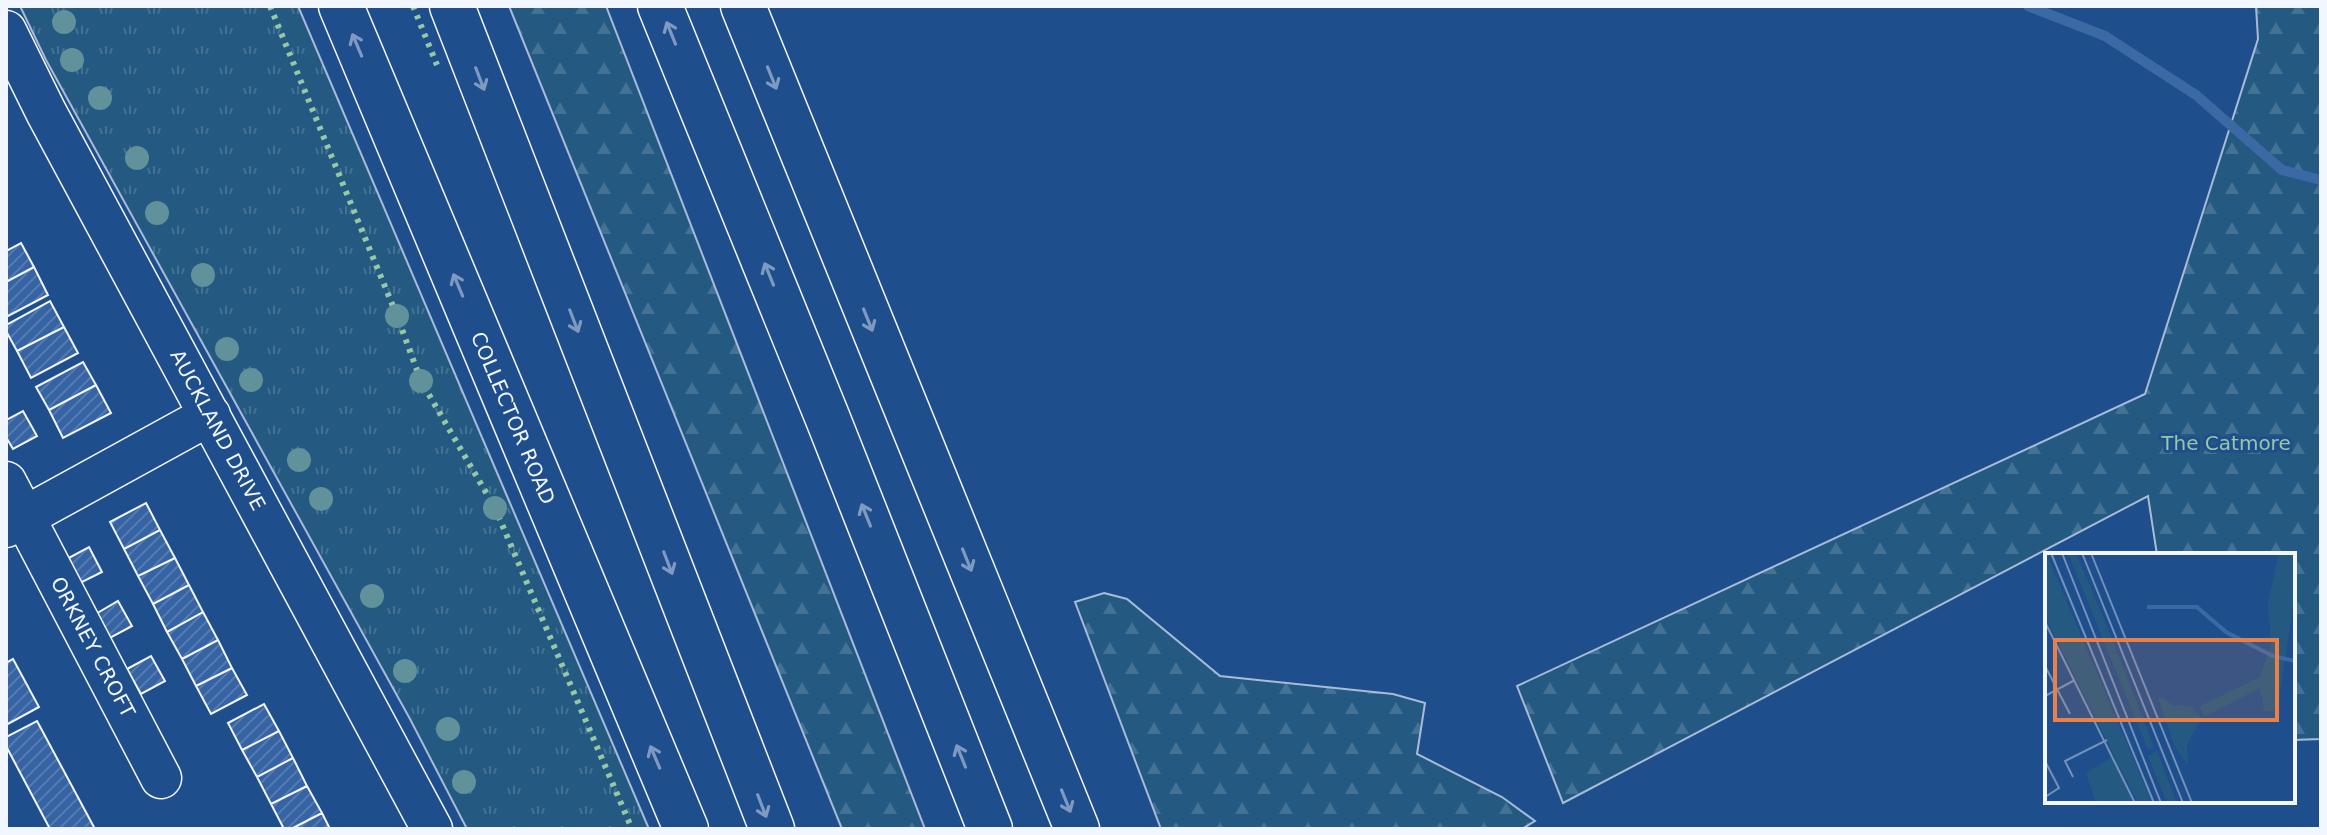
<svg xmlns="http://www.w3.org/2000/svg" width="2327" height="835" font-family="'DejaVu Sans',sans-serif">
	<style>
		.grass { fill: url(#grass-tufts); stroke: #a8bbd7; stroke-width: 2 }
		.forest { fill: url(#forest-firs); stroke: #a8bbd7; stroke-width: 2 }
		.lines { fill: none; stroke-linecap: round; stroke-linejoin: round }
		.stream { stroke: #3b69a3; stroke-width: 10 }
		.building { fill: url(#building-hatch); stroke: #f2f6ff; stroke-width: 2 }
		.minor-casing { stroke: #f2f6ff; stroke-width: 43 }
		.highway-casing { stroke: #f2f6ff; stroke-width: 47 }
		.minor { stroke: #1f4e8c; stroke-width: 40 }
		.highway { stroke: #1f4e8c; stroke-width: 44 }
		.hedge { stroke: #97c8a6; stroke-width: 6; stroke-dasharray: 4 6; stroke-linecap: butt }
		.tree { fill: #61919a }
		.oneway { stroke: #7e9ac0 }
		.labels { text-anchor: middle; stroke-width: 6; stroke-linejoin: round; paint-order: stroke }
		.street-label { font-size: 20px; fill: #f2f6ff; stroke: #1f4e8c }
		.park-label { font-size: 20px; fill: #97c8a6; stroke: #1f4e8c }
		.inset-river { fill: none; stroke: #3b69a3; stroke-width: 4 }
		.inset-road { fill: none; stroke: #7391ba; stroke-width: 2 }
		.view { fill: #ea8049; fill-opacity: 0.15; stroke: #ea8049; stroke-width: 4 }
		.inset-edge { fill: none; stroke: #f2f6ff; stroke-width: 4 }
	</style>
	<defs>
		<pattern id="grass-tufts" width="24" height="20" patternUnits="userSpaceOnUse" patternTransform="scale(2)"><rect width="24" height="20" fill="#245a82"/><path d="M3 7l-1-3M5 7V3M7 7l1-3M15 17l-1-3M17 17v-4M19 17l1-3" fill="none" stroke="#447295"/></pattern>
		<pattern id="forest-firs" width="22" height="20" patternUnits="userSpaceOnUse" patternTransform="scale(2)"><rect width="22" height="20" fill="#245a82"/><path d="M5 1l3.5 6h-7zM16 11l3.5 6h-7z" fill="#447295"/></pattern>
		<pattern id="building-hatch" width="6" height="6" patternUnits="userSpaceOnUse" patternTransform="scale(2)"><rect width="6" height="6" fill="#3563a3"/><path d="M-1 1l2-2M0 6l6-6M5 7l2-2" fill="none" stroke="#537ab1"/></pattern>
	</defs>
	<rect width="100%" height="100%" fill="#1f4e8c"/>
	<!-- grass -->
	<path class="grass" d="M20,6H298L649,829H467L410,719L46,60Z"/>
	<!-- forest -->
	<path class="forest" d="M509,6H606L925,829H842Z
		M2256,6H2321V739L2293,740V555H2157L2148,496L1563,803L1517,686L2145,394L2258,39Z
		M1104,593L1127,599L1220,676L1393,694L1425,703L1417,754L1502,797L1535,821L1522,829H1161L1075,602Z"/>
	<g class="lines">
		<!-- stream -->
		<path class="stream" d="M2028,6L2105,36L2196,95L2282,170L2321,180"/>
	</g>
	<!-- building -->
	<path class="building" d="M21,243L34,267L6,282V251Z
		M34,267L48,295L6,317V282Z
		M50,301L64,327L17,351L6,331V325Z
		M64,327L78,353L31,378L17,351Z
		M83,362L96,385L49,410L36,387Z
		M96,385L111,413L63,438L49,410Z
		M23,411L37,436L13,449L6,437V420Z
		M146,503L160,530L124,549L110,522Z
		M160,530L175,558L138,576L124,549Z
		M89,547L102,572L78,584L65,560Z
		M175,558L189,585L153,604L138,576Z
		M189,585L203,612L167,632L153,604Z
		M118,601L132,626L108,639L94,615Z
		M203,612L218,640L182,659L167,632Z
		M218,640L232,668L196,686L182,659Z
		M151,656L165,681L141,694L127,669Z
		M13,659L39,707L6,725V663Z
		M232,668L247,695L211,714L196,686Z
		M264,704L279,731L242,750L228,723Z
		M37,721L95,829H50L6,746V737Z
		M279,731L293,758L257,777L242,750Z
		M293,758L307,786L271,804L257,777Z
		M307,786L322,813L291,829H284L271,804Z
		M322,813L330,829H291Z"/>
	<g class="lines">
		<defs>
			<path id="minor" d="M6,31L46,112L432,829
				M6,482L161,778
				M6,527L210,415"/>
			<path id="highway" d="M341,6L686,829
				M452,6L772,829
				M660,6L828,419L990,829
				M743,6L1077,829"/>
		</defs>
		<!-- minor casing -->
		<use href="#minor" class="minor-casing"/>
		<!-- highway casing -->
		<use href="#highway" class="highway-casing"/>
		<!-- minor -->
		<use href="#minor" class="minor"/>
		<!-- highway -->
		<use href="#highway" class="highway"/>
		<!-- hedge -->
		<path class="hedge" d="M270,6L397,316L421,381L495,508L632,829
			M413,6L437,65"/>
	</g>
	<!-- trees -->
	<g class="tree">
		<circle cx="64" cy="22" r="12"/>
		<circle cx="72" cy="60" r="12"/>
		<circle cx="100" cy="98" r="12"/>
		<circle cx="137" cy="158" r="12"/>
		<circle cx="157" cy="213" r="12"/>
		<circle cx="203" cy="275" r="12"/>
		<circle cx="397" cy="316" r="12"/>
		<circle cx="227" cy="349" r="12"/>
		<circle cx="251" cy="380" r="12"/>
		<circle cx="421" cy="381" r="12"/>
		<circle cx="299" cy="460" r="12"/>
		<circle cx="321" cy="499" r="12"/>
		<circle cx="495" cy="508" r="12"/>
		<circle cx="372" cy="596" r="12"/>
		<circle cx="405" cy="671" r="12"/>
		<circle cx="448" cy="729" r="12"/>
		<circle cx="464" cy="782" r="12"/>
	</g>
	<!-- one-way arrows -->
	<defs><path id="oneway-shaft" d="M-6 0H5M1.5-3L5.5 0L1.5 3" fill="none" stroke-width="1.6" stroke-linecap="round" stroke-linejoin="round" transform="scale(2)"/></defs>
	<g class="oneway">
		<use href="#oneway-shaft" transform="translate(671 33) rotate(-112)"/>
		<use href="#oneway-shaft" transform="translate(357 45) rotate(-113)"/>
		<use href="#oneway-shaft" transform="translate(772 78) rotate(68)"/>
		<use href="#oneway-shaft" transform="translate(480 79) rotate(69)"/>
		<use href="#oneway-shaft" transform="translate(769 274) rotate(-112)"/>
		<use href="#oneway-shaft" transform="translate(458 285) rotate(-113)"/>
		<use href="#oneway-shaft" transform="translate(868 320) rotate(68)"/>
		<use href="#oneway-shaft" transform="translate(574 321) rotate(69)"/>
		<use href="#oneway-shaft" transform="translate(866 515) rotate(-112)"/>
		<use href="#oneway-shaft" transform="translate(967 560) rotate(68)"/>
		<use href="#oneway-shaft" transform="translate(668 563) rotate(69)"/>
		<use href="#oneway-shaft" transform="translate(961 756) rotate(-112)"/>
		<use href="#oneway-shaft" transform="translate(655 757) rotate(-113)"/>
		<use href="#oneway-shaft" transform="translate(1066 801) rotate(68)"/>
		<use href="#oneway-shaft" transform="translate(762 806) rotate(69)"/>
	</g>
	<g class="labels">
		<!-- street labels -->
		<g class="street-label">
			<text transform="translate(513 418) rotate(67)" y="7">COLLECTOR ROAD</text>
			<text transform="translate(218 430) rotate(62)" y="7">AUCKLAND DRIVE</text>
			<text transform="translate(93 647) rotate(62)" y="7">ORKNEY CROFT</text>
		</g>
		<!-- park labels -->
		<g class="park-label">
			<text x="2226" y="450">The Catmore</text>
		</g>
	</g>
	<!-- overview -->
	<g transform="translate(2045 553)">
		<rect width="250" height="250" fill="#1f4e8c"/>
		<path d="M0,4L4,7L107,250H93L0,64ZM66,205L72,209L88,250H51L41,220Z" fill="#245a82"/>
		<path d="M23,0H31L66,83L109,194L103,197ZM234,0H250V40L232,158H219L215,135L159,164L155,153L215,124L226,91L223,49ZM118,144L127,152L146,154L157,165L142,191L143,212L130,194L113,145ZM112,198L132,250H122L103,203Z" fill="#245a82"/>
		<path class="inset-river" d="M102,54H152L181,79L228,103L250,108"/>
		<path class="inset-road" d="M6,0L109,250M17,0L116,250M37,0L138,250M46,0L147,250M0,69L90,250M0,113L25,161M0,143L30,127M0,208L14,235L0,244M28,224L20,208L62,187"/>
		<path class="view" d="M10,87H232V167H10Z"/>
		<rect width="250" height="250" class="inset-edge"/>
	</g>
	<!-- border -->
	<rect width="2327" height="835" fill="none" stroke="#f2f6ff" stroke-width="16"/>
</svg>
